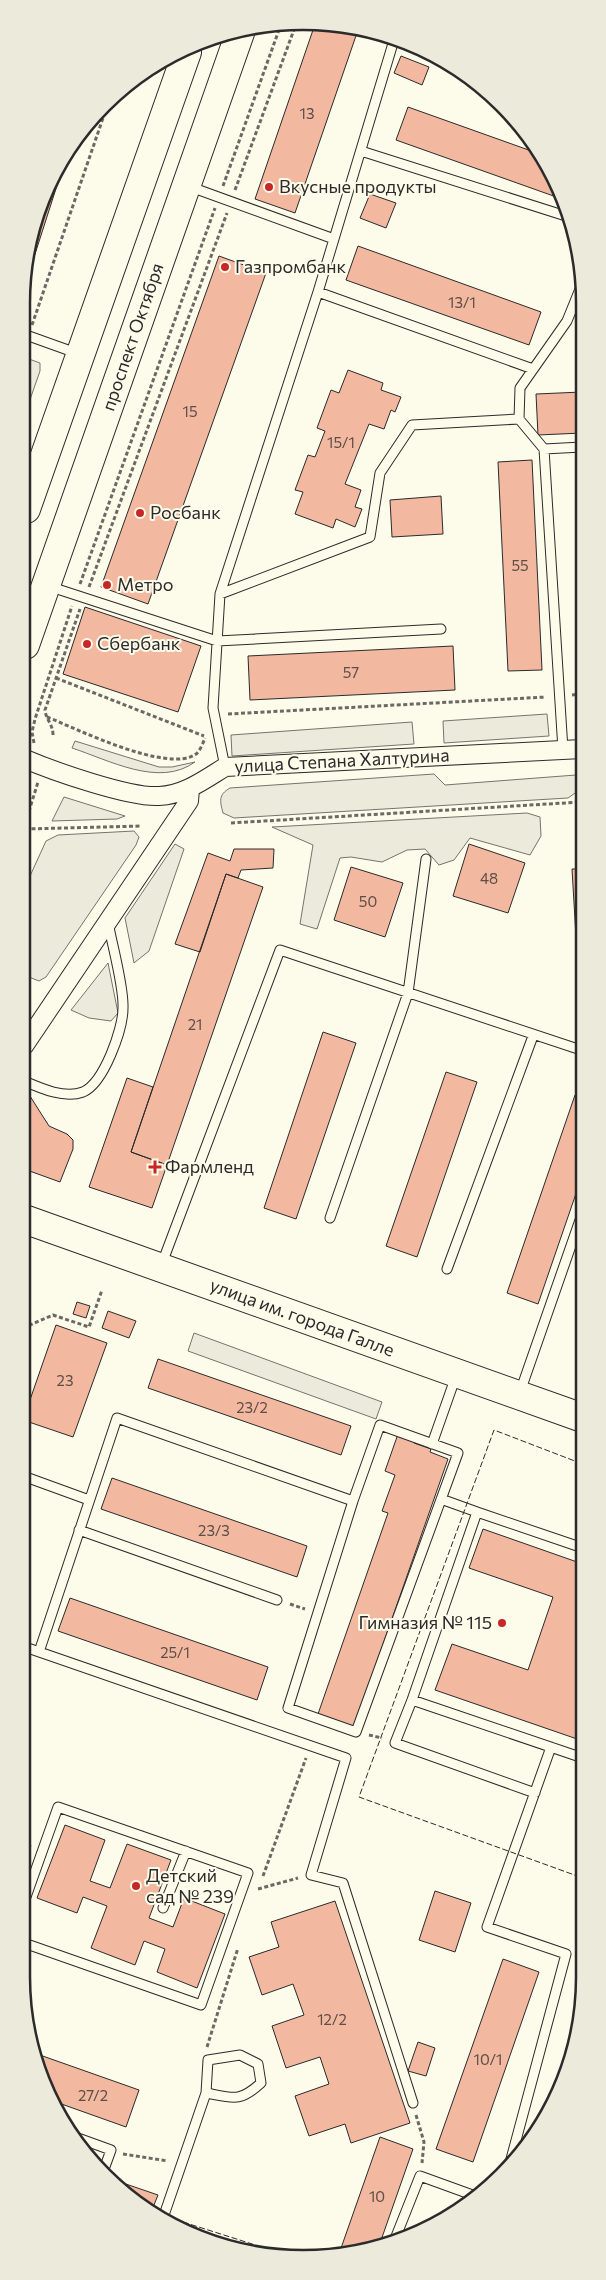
<svg xmlns="http://www.w3.org/2000/svg" width="606" height="2280" font-family="Commissioner,sans-serif">
	<style>
		.green { fill: #ecebdb; stroke: #74746e }
		.building { fill: #f2b8a0; stroke: #2b2b2b }
		.lines { fill: none; stroke-linecap: round; stroke-linejoin: round }
		.service-casing { stroke: #2b2b2b; stroke-width: 11 }
		.minor-casing { stroke: #2b2b2b; stroke-width: 20 }
		.primary-casing { stroke: #2b2b2b; stroke-width: 30 }
		.path { stroke: #6a6964; stroke-width: 3; stroke-dasharray: 4 2.5; stroke-linecap: butt }
		.service { stroke: #fdfbea; stroke-width: 9 }
		.minor { stroke: #fdfbea; stroke-width: 18 }
		.primary { stroke: #fdfbea; stroke-width: 28 }
		.fence { stroke: #2b2b2b; stroke-width: 1; stroke-dasharray: 6 2.5; stroke-linecap: butt }
		.poi-dot { fill: #c62828; stroke: #fdfbea; stroke-width: 2 }
		.labels { text-anchor: middle; stroke-width: 4; stroke-linejoin: round; paint-order: stroke }
		.number-label { font-size: 15px; fill: #5d4e48 }
		.poi-label { font-size: 18px; fill: #2b2b2b; stroke: #fdfbea; text-anchor: start }
		.street-label { font-size: 18px; fill: #2b2b2b; stroke: #fdfbea }
		.rim { fill: none; stroke: #2b2b2b; stroke-width: 2.5 }
	</style>
	<rect width="100%" height="100%" fill="#fdfbea"/>
	<!-- green -->
	<path class="green" d="M29,359L40,363V371L26,411V368Z
		M547,714L549,736L444,743L443,721Z
		M412,722L414,744L232,756L231,735Z
		M75,741L159,767H172L195,762C159,788 109,760 72,748Z
		M434,774L445,785L576,775L578,791L568,798L234,818L223,813C220,801 218,795 230,788Z
		M64,797L125,816L117,819L52,821Z
		M527,813L540,817L541,836L530,855L470,838L454,860L439,865L425,849L407,850L382,862L351,857L340,858L317,929L300,924L313,845L272,827Z
		M134,831L139,837L136,845L46,977L39,981L24,975L25,887L46,841L58,835Z
		M175,844L184,849L149,951L134,963L125,918Z
		M108,963L118,1013L111,1021L89,1018L71,1010Z
		M194,1333L382,1402L376,1419L188,1351Z"/>
	<!-- building -->
	<path class="building" d="M314,27H359L295,213L255,199Z
		M401,56L429,67L422,85L394,73Z
		M408,107L537,153L563,195L562,199L396,140Z
		M70,145L27,279V248Z
		M370,194L396,203L386,228L360,218Z
		M358,246L541,312L529,345L346,280Z
		M219,256L266,273L148,604L101,587Z
		M348,370L383,383L381,390L401,397L395,412L391,410L384,429L369,424L345,484L361,490L355,507L362,509L355,527L336,519L333,528L295,514L303,492L295,490L308,455L315,457L325,431L317,428L331,390L339,393Z
		M582,392V433L538,435L536,394Z
		M532,460L542,670L508,671L498,462Z
		M441,496L443,534L392,537L390,500Z
		M85,607L201,646L178,712L63,674Z
		M453,646L455,690L250,700L248,656Z
		M469,844L525,863L508,913L453,896Z
		M234,849H274L273,868L241,870L238,878L226,874L200,952L175,944L208,853L230,861Z
		M351,867L403,883L385,937L334,920Z
		M572,869H581V1022Z
		M226,874L263,887L167,1165L131,1152Z
		M323,1032L356,1043L296,1219L264,1208Z
		M446,1072L477,1082L417,1257L386,1246Z
		M127,1078L153,1087L131,1152L167,1165L152,1208L89,1187Z
		M24,1092L28,1093L49,1126L67,1134L73,1140V1149L60,1182L24,1169Z
		M575,1095L581,1097V1179L538,1304L507,1293Z
		M77,1302L90,1306L86,1318L73,1314Z
		M108,1311L136,1321L129,1338L102,1328Z
		M56,1325L107,1343L73,1437L23,1420Z
		M158,1359L351,1426L341,1455L148,1388Z
		M398,1434L414,1440V1443L431,1449L430,1452L448,1459L354,1727L318,1714L388,1513L382,1511L395,1475L385,1471Z
		M112,1478L307,1546L297,1577L101,1509Z
		M483,1529L580,1563V1682L578,1689L580,1690V1740L435,1690L452,1644L528,1670L553,1597L469,1568Z
		M70,1598L268,1667L257,1700L58,1631Z
		M65,1825L105,1840L90,1881L110,1888L127,1844L171,1860L149,1918L173,1927L184,1898L225,1914L197,1988L157,1972L165,1949L144,1941L135,1965L91,1948L107,1906L83,1897L77,1913L37,1898Z
		M435,1891L471,1903L455,1952L419,1940Z
		M335,1901L410,2123L351,2143L345,2124L309,2136L295,2096L329,2084L320,2057L286,2068L272,2026L304,2015L293,1984L262,1995L249,1957L279,1947L271,1922Z
		M503,1959L539,1972L473,2162L436,2149Z
		M418,2042L435,2048L426,2076L408,2071Z
		M37,2054L139,2090L126,2127L53,2101L43,2085Z
		M380,2137L413,2149L379,2246L340,2251Z
		M120,2182L158,2195L152,2210L119,2184Z"/>
	<g class="lines">
		<defs>
			<path id="service" d="M361,151L569,217
				M188,186L334,239
				M318,292L533,369
				M26,335L79,354
				M544,449L582,447
				M48,586L217,641L441,629
				M220,594L370,537L380,473L412,425L519,419
				M563,750L544,449L519,419L520,388L567,321L582,284
				M225,767L213,708L220,594L318,292L394,40
				M24,1081C40,1088 64,1099 83,1092C104,1083 123,1029 123,1008C124,986 112,945 108,922
				M330,1218L408,993L426,859
				M161,1266L280,950L581,1050
				M447,1269L533,1036
				M520,1392L581,1217
				M380,1425L458,1453L356,1732L288,1708L353,1501Z
				M432,1444L456,1376
				M23,1476L89,1500
				M441,1499L477,1512
				M79,1530L277,1600
				M22,1646L346,1758L311,1875L343,1883L413,2103
				M39,1652L117,1418L353,1501
				M412,1700L395,1743L535,1793
				M580,1757L412,1700L477,1512L580,1547
				M163,1908L186,1851
				M21,1942L201,2005L248,1873L58,1807L21,1911
				M75,2137L111,2150L103,2172
				M511,2159L566,1954L487,1927L551,1747
				M163,2218L206,2093L208,2060L240,2055L258,2064L261,2083C239,2103 233,2098 206,2093
				M393,2244L420,2176L478,2197"/>
			<path id="minor" d="M25,759C53,771 130,798 159,796C184,795 204,780 225,767L582,749
				M24,1046L189,801L190,789"/>
			<path id="primary" d="M26,509L187,52
				M25,645L241,30
				M24,1219L580,1417"/>
		</defs>
		<!-- service casing -->
		<use href="#service" class="service-casing"/>
		<!-- minor casing -->
		<use href="#minor" class="minor-casing"/>
		<!-- primary casing -->
		<use href="#primary" class="primary-casing"/>
		<!-- path -->
		<path class="path" d="M223,186L280,27
			M235,190L295,27
			M32,325L103,118L100,116
			M80,584L215,208
			M89,587L227,213
			M56,678L204,736
			M572,695L582,694
			M228,714L546,697
			M47,717C77,729 168,774 196,754C200,751 203,743 205,738
			M53,735C53,724 46,720 45,710L80,609
			M34,743L32,732L35,719L72,606
			M231,823L581,802
			M25,824L38,782
			M25,829L142,826
			M23,1328L53,1315L89,1327L102,1290
			M290,1604L305,1609
			M369,1735L382,1738
			M22,1844L31,1847
			M263,1876L306,1758
			M258,1889L298,1878
			M207,2047L238,1948
			M416,2115L424,2142L422,2163
			M123,2154L168,2161"/>
		<!-- service -->
		<use href="#service" class="service"/>
		<!-- minor -->
		<use href="#minor" class="minor"/>
		<!-- primary -->
		<use href="#primary" class="primary"/>
		<!-- fence -->
		<path class="fence" d="M580,1877L359,1797L494,1430L580,1463
			M180,2230L183,2222L293,2257"/>
	</g>
	<!-- markers -->
	<g class="poi-dot">
		<circle cx="269" cy="187" r="5"/>
		<circle cx="225" cy="267" r="5"/>
		<circle cx="140" cy="513" r="5"/>
		<circle cx="107" cy="585" r="5"/>
		<circle cx="87" cy="644" r="5"/>
		<path d="M152.5 1159.5h5v5h5v5h-5v5h-5v-5h-5v-5h5z"/>
		<circle cx="502" cy="1623" r="5"/>
		<circle cx="136" cy="1886" r="5"/>
	</g>
	<g class="labels">
		<!-- number labels -->
		<g class="number-label">
			<text x="307" y="119">13</text>
			<text x="462" y="308">13/1</text>
			<text x="190" y="417">15</text>
			<text x="341" y="448">15/1</text>
			<text x="520" y="571">55</text>
			<text x="351" y="678">57</text>
			<text x="489" y="884">48</text>
			<text x="368" y="907">50</text>
			<text x="195" y="1030">21</text>
			<text x="65" y="1386">23</text>
			<text x="252" y="1413">23/2</text>
			<text x="214" y="1536">23/3</text>
			<text x="175" y="1658">25/1</text>
			<text x="332" y="2025">12/2</text>
			<text x="488" y="2065">10/1</text>
			<text x="93" y="2101">27/2</text>
			<text x="377" y="2202">10</text>
		</g>
		<!-- poi labels -->
		<g class="poi-label">
			<text x="279" y="193">Вкусные продукты</text>
			<text x="235" y="273">Газпромбанк</text>
			<text x="150" y="519">Росбанк</text>
			<text x="117" y="591">Метро</text>
			<text x="97" y="650">Сбербанк</text>
			<text x="165" y="1173">Фармленд</text>
			<text x="492" y="1629" text-anchor="end">Гимназия № 115</text>
			<text x="146" y="1882">Детский<tspan x="146" dy="21">сад № 239</tspan></text>
		</g>
		<!-- street labels -->
		<g class="street-label">
			<text transform="translate(133 337) rotate(-71)" y="6">проспект Октября</text>
			<text transform="translate(342 761) rotate(-3)" y="6">улица Степана Халтурина</text>
			<text transform="translate(302 1318) rotate(20)" y="6">улица им. города Галле</text>
		</g>
	</g>
	<!-- crop -->
	<path d="M0 0H606V2280H0ZM303 30H303A273 273 0 0 1 576 303V1977A273 273 0 0 1 303 2250H303A273 273 0 0 1 30 1977V303A273 273 0 0 1 303 30Z" fill="#eceadb" fill-rule="evenodd"/>
	<path class="rim" d="M303 30H303A273 273 0 0 1 576 303V1977A273 273 0 0 1 303 2250H303A273 273 0 0 1 30 1977V303A273 273 0 0 1 303 30Z"/>
</svg>
